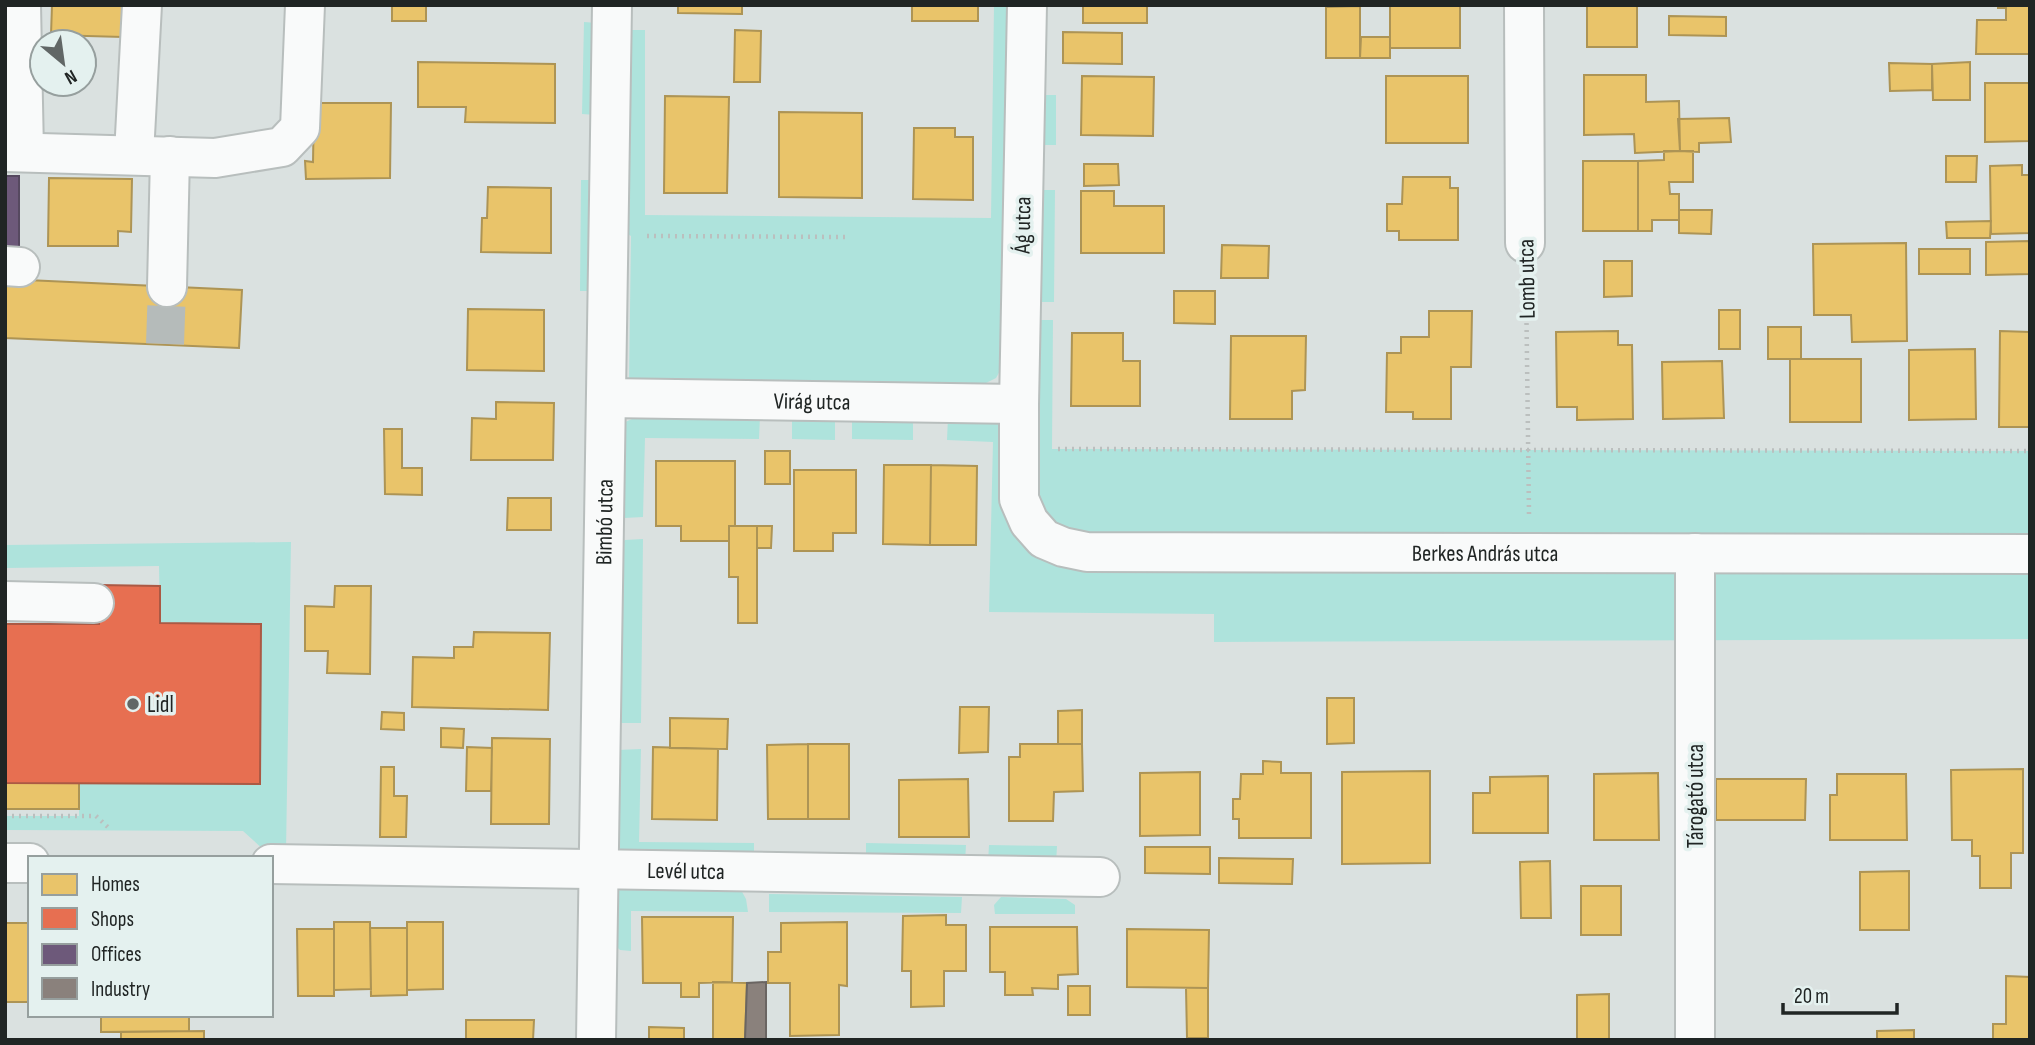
<svg xmlns="http://www.w3.org/2000/svg" width="2035" height="1045" font-family="'Sofia Sans Condensed',sans-serif">
	<style>
		.green { fill: #aee3dc }
		.homes { fill: #e9c46a; stroke: #ad9455; stroke-width: 2 }
		.shops { fill: #e76f51; stroke: #ab5944; stroke-width: 2 }
		.offices { fill: #6d597a; stroke: #564960; stroke-width: 2 }
		.industry { fill: #8a817c; stroke: #6a6562; stroke-width: 2 }
		.lines { fill: none; stroke-linecap: round; stroke-linejoin: round }
		.minor-tunnel { stroke: #b5bbba; stroke-width: 38; stroke-dasharray: 38 19; stroke-linecap: butt }
		.minor-casing { stroke: #b8bebd; stroke-width: 42 }
		.path { stroke: #bbbfbe; stroke-width: 4.5; stroke-dasharray: 2 5; stroke-linecap: butt }
		.minor { stroke: #f9fafa; stroke-width: 38 }
		.poi-dot { fill: #616766; stroke: #e4f1ef; stroke-width: 2.5 }
		.labels { text-anchor: middle; stroke-width: 7; stroke-linejoin: round; paint-order: stroke }
		.street-label { font-size: 23px; fill: #202524; stroke: #e4f1ef }
		.poi-label { font-size: 23px; fill: #202524; stroke: #e4f1ef; text-anchor: start }
	</style>
	<rect width="100%" height="100%" fill="#dae1e0"/>
	<!-- green -->
	<path class="green" d="M994,5H1016L1006,360L996,378L978,387L629,384L631,236L624,232L623,30H645V215L991,218Z
		M584,22L597,23L596,115L582,114Z
		M1036,95H1056V145H1035Z
		M581,180H596L595,291H580Z
		M1035,190H1055L1054,302H1034Z
		M1034,320H1053L1052,449L2030,451V639L1214,642V614L989,612L993,442L947,440L948,417L998,423L1004,431Z
		M641,415L760,416L759,439L645,438L643,517L624,518L617,509L623,423Z
		M792,415L835,416V440L792,439Z
		M852,416L913,418V440L852,439Z
		M643,539L641,723H614L616,550L625,540Z
		M291,542L286,852H266L243,831L5,830V816H79V783L259,784L261,624L160,623L159,566L5,568V545Z
		M641,749L639,842L754,843V861L620,853L615,842L617,750Z
		M866,843L966,845L965,862L866,861Z
		M989,845L1057,846L1056,864L988,862Z
		M622,888L741,890L746,899L748,912L631,911V951L620,950L611,941L612,898Z
		M769,894L962,897L961,913L769,912Z
		M1001,897L1066,899L1075,905V914H995L994,905Z"/>
	<!-- homes -->
	<path class="homes" d="M52,5H124L123,37L51,35Z
		M392,5H426V21H392Z
		M678,5H742V14L678,13Z
		M912,5H978V21H912Z
		M1083,5H1147V23H1083Z
		M1390,5H1460V48H1390Z
		M1587,5H1637V47H1587Z
		M1998,5H2030V54H1976L1977,20H2006V8H1998Z
		M1360,6V58H1326V7Z
		M1669,16L1726,17V36L1669,35Z
		M735,30L761,31L760,82H734Z
		M1063,32L1122,33V64L1063,63Z
		M1361,37H1390V58H1360Z
		M418,62L555,64V123L465,122L466,107H418Z
		M1970,62V100H1933L1932,64Z
		M1889,63L1932,64V90L1890,91Z
		M1584,75H1646V102L1679,101L1680,151L1635,153L1634,134L1584,135Z
		M1082,76L1154,77L1153,136L1081,135Z
		M1386,76H1468V143H1386Z
		M1985,83H2030V141L1985,142Z
		M665,96L729,97L727,193H664Z
		M314,103H391L390,178L306,179L305,161L313,162Z
		M779,112L862,113V198L779,197Z
		M1729,118L1731,142L1699,143V152L1680,151L1678,119Z
		M914,128H955V137H973V200L913,199Z
		M1664,151H1693V182H1669L1670,194H1679V220H1652V231H1638V161L1664,160Z
		M1946,156H1977L1976,182H1946Z
		M1583,161H1638V231H1583Z
		M1084,164H1118L1119,185L1084,186Z
		M2022,165V175H2030V233L1991,234L1990,166Z
		M1403,177H1450V188H1458V240H1399V231H1387V204H1402Z
		M49,178L132,179L131,232L118,231V246H48Z
		M488,187L551,188V253L481,252L482,218H487Z
		M1081,191H1114V206H1164V253H1081Z
		M1679,210H1712L1711,234L1679,233Z
		M1991,221L1990,238H1947L1946,222Z
		M2030,241V274L1986,275V242Z
		M1906,243L1907,341L1852,342L1851,315H1814L1813,244Z
		M1222,245L1269,246L1268,278H1221Z
		M1919,249H1970V274H1919Z
		M1604,261H1632V296L1604,297Z
		M5,279L242,290L239,348L5,338Z
		M1174,291H1215V324L1174,323Z
		M468,309L544,310V371L467,370Z
		M1719,310H1740V349H1719Z
		M1429,311H1472L1471,367H1451V419H1413V412H1386L1387,353H1401V337H1429Z
		M1768,327H1801V359H1768Z
		M1618,331V345H1632L1633,419L1577,420V407H1557L1556,332Z
		M2000,331L2030,332V427H1999Z
		M1072,333H1123V361H1140V406H1071Z
		M1231,336H1306L1305,390L1292,391V419H1230Z
		M1975,349L1976,419L1909,420V350Z
		M1790,359H1861V422H1790Z
		M1722,361L1724,418L1663,419L1662,362Z
		M496,402L554,403L553,460H471L472,418L496,419Z
		M384,429H402V468H422V495L385,494Z
		M765,451H790V484H765Z
		M656,461H735V526H729V541H681V526H656Z
		M884,465H931L930,545L883,544Z
		M931,465L977,466L976,545H930Z
		M794,470H856V533H833V551H794Z
		M508,498H551V530H507Z
		M729,526H757V623H738V577H729Z
		M757,526H772L771,548H757Z
		M335,586H371L370,674L327,673L328,651H305V606L334,607Z
		M474,632L550,633L548,710L412,707L413,657L454,658V647H473Z
		M1327,698H1354V743L1327,744Z
		M960,707H989L988,752L959,753Z
		M1082,710V744H1058V711Z
		M382,712L404,713V730L381,729Z
		M670,718L728,719L727,749L670,748Z
		M441,728L464,729L463,748L441,747Z
		M492,738L550,739L549,824H491Z
		M808,744H849V819H808Z
		M808,744V819H768L767,745Z
		M1020,744H1082L1083,791L1054,792L1053,821H1009V757H1020Z
		M467,747L492,748L491,791H466Z
		M653,747L718,749L717,820L652,819Z
		M1263,761L1281,762V773H1311V838H1239V819H1233V799H1240L1241,774H1263Z
		M381,767H394V796H407L406,837H380Z
		M2023,769V853H2011V888H1980V856H1972V840H1952L1951,770Z
		M1430,771V863L1342,864V772Z
		M1200,772V835L1140,836V773Z
		M1658,773L1659,840H1594V774Z
		M1837,774H1906L1907,840H1830V795H1837Z
		M1548,776V833H1473V793H1490V777Z
		M968,779L969,837H899V780Z
		M1716,779H1806L1805,820H1716Z
		M5,783H79V809H5Z
		M1145,847H1210V874L1145,873Z
		M1219,858L1293,859L1292,884L1219,883Z
		M1550,861L1551,918H1521L1520,862Z
		M1909,871V930H1860V872Z
		M1581,886H1621V935H1581Z
		M946,915V925H966V971H944V1006L911,1007V971H902L903,916Z
		M642,917H733L732,982L699,983V997H681V983H643Z
		M334,922H370L371,989L334,990Z
		M407,922H443V989L407,990Z
		M847,922V986L839,985V1035L790,1036V983H768V952H781V923Z
		M5,923H30V1002H5Z
		M990,927H1077L1078,974L1058,975V989L1032,988L1033,995H1005V972H990Z
		M370,928H407V995L371,996Z
		M297,929H334V996H298Z
		M1127,929L1209,930L1208,988L1127,987Z
		M2006,976L2030,977V1040H1993V1024H2006Z
		M713,982L747,983L745,1040H713Z
		M1068,986H1090V1015H1068Z
		M1186,988H1208V1038H1187Z
		M1609,994V1040H1577V995Z
		M101,1015H189V1031L101,1032Z
		M466,1020H534L533,1040H466Z
		M649,1027L684,1028V1040H649Z
		M1914,1030V1040H1877V1031Z
		M204,1031V1040H121V1032Z"/>
	<!-- shops -->
	<path class="shops" d="M99,585L160,586V623L261,624L260,784L5,783V624H99Z"/>
	<!-- offices -->
	<path class="offices" d="M5,176H19V259H5Z"/>
	<!-- industry -->
	<path class="industry" d="M766,982V1040H745L747,983Z"/>
	<g class="lines">
		<!-- minor-tunnel -->
		<path class="minor-tunnel" d="M165,344L167,287"/>
		<defs>
			<g id="minor">
				<path d="M21,5L24,152"/>
				<path id="s1" d="M1027,5L1019,404V499L1029,522L1044,539L1063,547L1087,552L2030,554"/>
				<path d="M1524,5L1525,243"/>
				<path d="M5,152L215,158L282,147L300,128L305,5"/>
				<path d="M134,154L142,5"/>
				<path d="M5,266L20,267"/>
				<path d="M167,287L170,156"/>
				<path id="s2" d="M606,398L1019,404"/>
				<path d="M1695,553V1040"/>
				<path d="M5,601L94,603"/>
				<path d="M5,863H30"/>
				<path id="s3" d="M271,864L1100,877"/>
				<path id="s4" d="M596,1040L612,5"/>
			</g>
		</defs>
		<!-- minor casing -->
		<use href="#minor" class="minor-casing"/>
		<!-- path -->
		<path class="path" d="M647,236L849,237
			M1526,281L1529,514
			M1058,449L2030,451
			M5,816H96L111,830"/>
		<!-- minor -->
		<use href="#minor" class="minor"/>
	</g>
	<!-- markers -->
	<circle class="poi-dot" cx="133" cy="704" r="7"/>
	<g class="labels">
		<!-- street labels -->
		<g class="street-label">
			<text transform="translate(1022 225) rotate(-89)" y="8">Ág utca</text>
			<text transform="translate(1526 279) rotate(-91)" y="8">Lomb utca</text>
			<text dy="8" stroke="none"><textPath href="#s2" startOffset="206">Virág utca</textPath></text>
			<text dy="8" stroke="none"><textPath href="#s4" startOffset="518">Bimbó utca</textPath></text>
			<text dy="8" stroke="none"><textPath href="#s1" startOffset="985">Berkes András utca</textPath></text>
			<text transform="translate(1695 796) rotate(-90)" y="8">Tárogató utca</text>
			<text dy="8" stroke="none"><textPath href="#s3" startOffset="415">Levél utca</textPath></text>
		</g>
		<!-- poi labels -->
		<g class="poi-label">
			<text x="147" y="712">Lidl</text>
		</g>
	</g>
	<!-- border -->
	<rect width="2035" height="1045" fill="none" stroke="#202524" stroke-width="14"/>
	<!-- legend -->
	<rect x="28" y="856" width="245" height="161" fill="#e4f1ef" stroke="#969f9e" stroke-width="2"/>
	<rect x="42" y="874" width="35" height="21" fill="#e9c46a" stroke="#969f9e" stroke-width="2"/>
	<text x="91" y="891" font-size="21" fill="#202524">Homes</text>
	<rect x="42" y="908" width="35" height="21" fill="#e76f51" stroke="#969f9e" stroke-width="2"/>
	<text x="91" y="926" font-size="21" fill="#202524">Shops</text>
	<rect x="42" y="944" width="35" height="21" fill="#6d597a" stroke="#969f9e" stroke-width="2"/>
	<text x="91" y="961" font-size="21" fill="#202524">Offices</text>
	<rect x="42" y="978" width="35" height="21" fill="#8a817c" stroke="#969f9e" stroke-width="2"/>
	<text x="91" y="996" font-size="21" fill="#202524">Industry</text>
	<!-- north arrow -->
	<g transform="translate(63 63) rotate(151)"><circle r="33" fill="#e4f1ef" stroke="#969f9e" stroke-width="2"/>
	<path d="M0-5L12 26L0 18L-12 26Z" fill="#616766"/>
	<text y="-10" font-size="19" font-weight="bold" text-anchor="middle" fill="#202524">N</text>
	</g>
	<!-- scale -->
	<path d="M1783 1003v10h114v-10" fill="none" stroke="#202524" stroke-width="3.5"/>
	<text x="1794" y="1003" font-size="21" fill="#202524" stroke="#e4f1ef" stroke-width="5" paint-order="stroke">20 m</text>
</svg>
